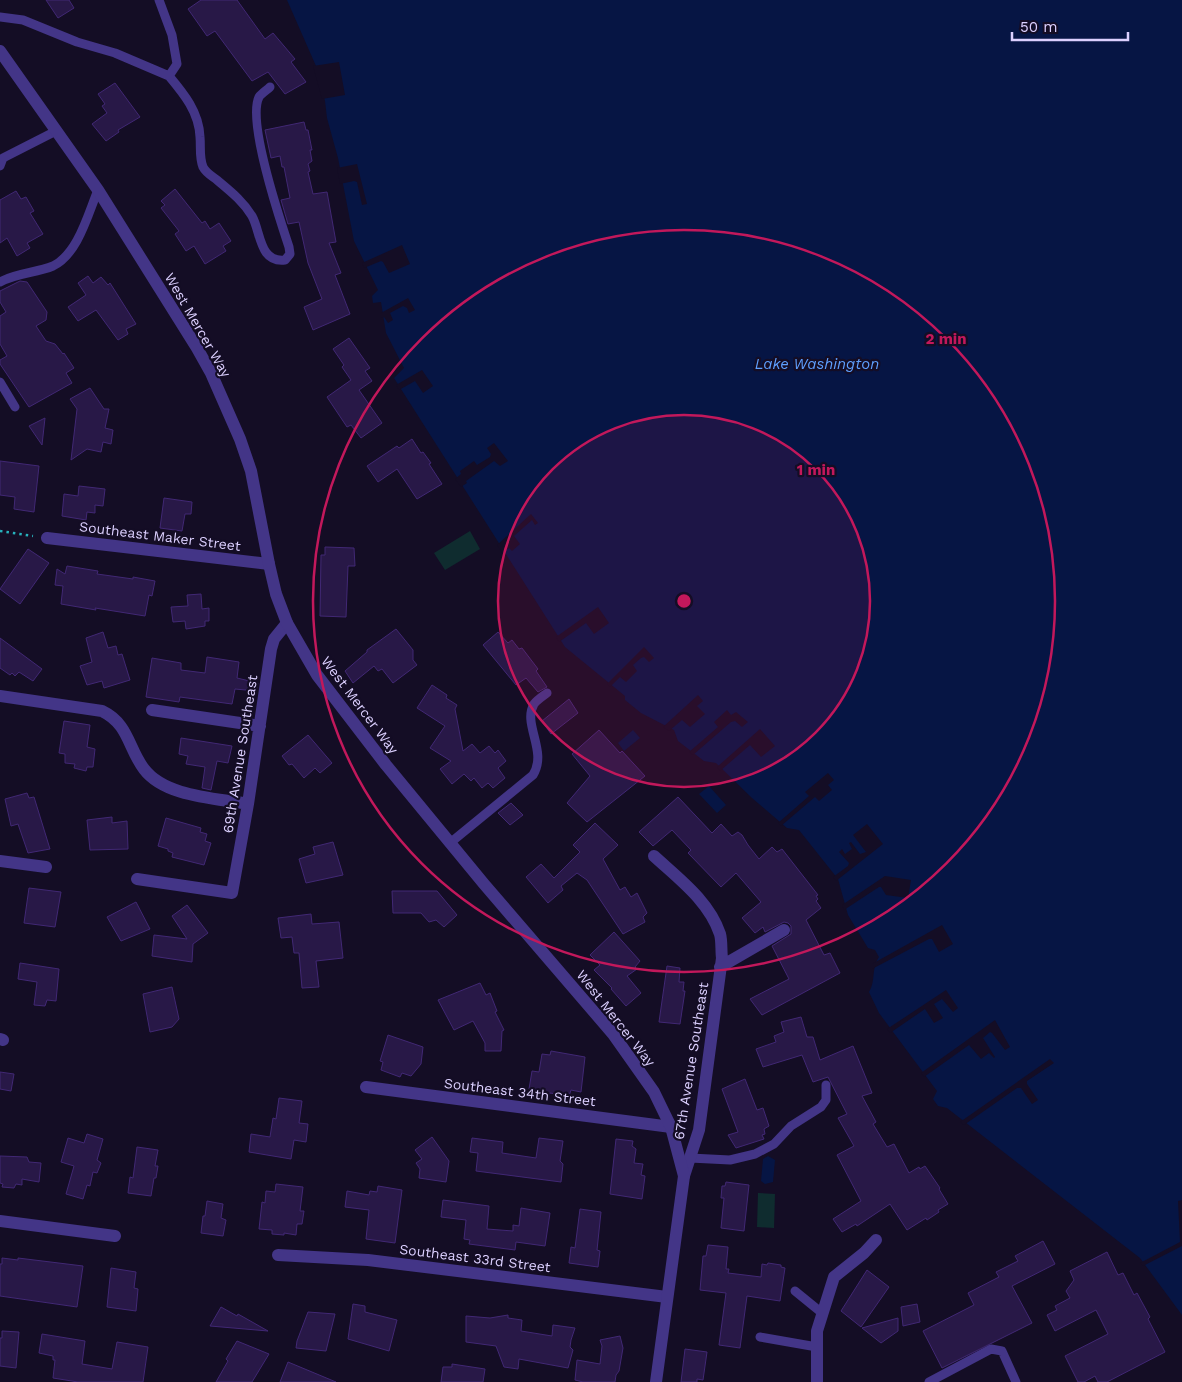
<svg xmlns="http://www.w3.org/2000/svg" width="1182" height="1382" font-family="'Work Sans',sans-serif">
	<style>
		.green { fill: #0f2c2f }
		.water { fill: #061544 }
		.pier { fill: #140d25 }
		.building { fill: #281847; stroke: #412874 }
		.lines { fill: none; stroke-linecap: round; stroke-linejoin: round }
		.path { stroke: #27b2bd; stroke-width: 2.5; stroke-dasharray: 2.5 4; stroke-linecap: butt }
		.service { stroke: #433587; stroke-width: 9 }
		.minor { stroke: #433587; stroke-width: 12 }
		.tertiary { stroke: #433587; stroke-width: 12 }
		.ring { fill: none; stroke: #c2185b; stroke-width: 2.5 }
		.labels { text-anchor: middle; stroke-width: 4.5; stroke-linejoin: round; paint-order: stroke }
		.street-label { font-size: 14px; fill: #dcd0ff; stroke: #140d25 }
		.water-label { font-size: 15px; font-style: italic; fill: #5e9fff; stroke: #140d25 }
		.centre { fill: #c2185b; stroke: #140d25; stroke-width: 2.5 }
		.ring-label { font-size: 15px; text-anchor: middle; font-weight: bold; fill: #c2185b; stroke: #140d25; stroke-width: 4.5; stroke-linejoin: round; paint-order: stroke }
	</style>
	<rect width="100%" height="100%" fill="#140d25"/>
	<!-- green -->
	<path class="green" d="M470,531L480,549L445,570L434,553Z
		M758,1193L775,1194L774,1228L757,1227Z"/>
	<!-- water -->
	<path class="water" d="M287,0H1182V1315L1140,1258L947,1108L938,1106L933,1099L937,1091L879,1013L869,992C876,981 871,968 879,957L875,950L868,948L848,915L838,879L799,830L787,828L752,798L716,763L704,761L678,741L674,730L641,713L625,700V696L565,647L394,378L404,368L386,333L381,302L373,303L372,296L378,290L354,241L338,158L327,118L325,101L316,66Z
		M633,730L640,738L624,751L618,743Z
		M709,786L726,805L717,813L699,794Z
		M768,1156L775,1160L773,1182L765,1184L761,1181L763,1159Z"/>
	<!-- pier -->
	<path class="pier" d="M339,62L345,95L322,99L313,66Z
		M357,164L367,204L362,205L357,182L354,181L340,184L337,168Z
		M402,245L410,264L389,273L383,262L381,261L364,268L362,263Z
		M408,298L415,310L409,313L407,308L403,306L390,313L393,320L388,323L384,317L381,318V313Z
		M422,370L433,386L423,393L415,381L399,390L396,385Z
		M494,443L508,461L500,466L494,461L466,481L467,483L461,487L455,479L461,474L460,471L474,461L477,465L490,457L491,454L487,448Z
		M531,514L538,523L535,525L532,520L514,536L520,544L512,551L509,548L502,553L497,545Z
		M598,607L609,623L594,634L586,623L559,642L556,637Z
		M644,647L654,658L649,662L644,657L641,658L633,665L637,671L626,682L620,677L610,687L607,684Z
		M698,695L703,701L697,706L705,714L690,727L682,720L669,731L663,727Z
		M727,710L731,715L736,712L748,722L742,727L735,721L731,722L693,755L689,752L718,727L714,722Z
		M760,729L775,746L761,757L750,745L720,771L717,767Z
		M828,773L834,780L828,785L832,790L819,801L815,797L781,826L778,823L809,796L805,792Z
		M867,824L883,844L836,881L833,877L848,866L849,863L839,852L842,849L845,854L852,849L849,843L851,842L860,854L866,852L853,835Z
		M885,876L911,880L908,898L886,895L881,887H879L844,910L842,905Z
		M942,925L953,944L939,952L932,939H929L872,969V964Z
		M946,990L958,1008L953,1012L942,999L934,1004L943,1018L934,1023L925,1009L890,1033L887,1029Z
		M995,1020L1010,1047L1005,1050L992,1033L990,1032L983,1038L995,1057L994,1058L989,1053L981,1059L969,1045L924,1077L921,1073Z
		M1050,1059L1054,1063L1027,1081V1084L1038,1100L1032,1104L1021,1088H1017L964,1125L960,1122Z
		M1182,1200V1246L1143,1266L1140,1263L1180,1242L1178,1201Z"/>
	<!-- building -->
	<path class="building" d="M46,0H69L74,8L58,18Z
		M201,0H237L265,39L273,33L295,59L291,62L306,82L285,94L268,72L252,81L215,31L207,36L188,9Z
		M115,83L140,117L118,130L119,132L106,141L92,124L107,113L102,106L105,104L98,94Z
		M304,122L306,130H308L312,150H310L312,161L308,164L310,171L308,172L313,194L327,192L336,242L329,243L341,273L335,275L350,314L313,330L304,307L322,299L308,263L299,222L288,224L281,200L290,198L284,167H282L280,156L271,158L265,130Z
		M175,189L202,223L205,221L210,229L219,223L231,241L223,246L226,251L205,264L194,246L186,251L175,234L179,231L161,208L165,205L161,201Z
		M16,191L21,199L26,197L34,211L30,213L43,234L27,243L30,248L17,256L7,238L0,243V200Z
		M88,276L93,283L101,277L108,285L110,283L136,324L126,329L128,334L118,340L96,310L78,321L68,307L86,295L78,283Z
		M20,281L27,282L47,312L46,320L36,326L46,341L55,344L63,354L64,353L74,368L66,373L72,383L29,407L0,364V360L7,356L0,344V316L6,312L0,302V291Z
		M349,338L370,368L365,371L372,381L359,390L382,423L361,438L351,425L347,427L327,397L351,380L342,367L344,365L333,349Z
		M90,388L104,409H109L105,428L113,430L111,444L103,442L101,452L87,449L71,460L77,409L70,399Z
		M45,418L42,445L29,426Z
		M412,439L421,453L423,452L431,463L429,464L442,484L417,499L397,469L378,482L367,466L397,446L399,448Z
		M0,461L39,466L34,512L14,509L15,497L0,495Z
		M79,486L105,489L103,506L95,505V513L87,512L86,520L62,516L64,494L78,496Z
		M164,498L192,502L191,514H185L182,531L160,528Z
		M325,547L354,548L355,566H348L346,617L320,616L321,555H325Z
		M28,549L49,563L20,604L0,589Z
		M67,566L98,571L97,574L133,579V577L155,581L152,596L149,595L145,616L95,608L96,610L61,604L63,586L55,585L57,569L65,574Z
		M201,594L202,609L209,608V621H205V626L186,629L185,621L173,622L171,607L188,606L187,595Z
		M396,629L413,650V660L417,665L393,683L382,669L378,671L374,666L353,683L345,671L367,652V650Z
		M103,632L108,648L116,646L118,655L122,654L130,680L104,688L102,681L87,685L80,666L92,662L86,638Z
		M498,632L508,643L512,640L519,649L522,648L538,669L536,671L547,687L538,692L526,678L516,685L483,645Z
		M0,638L42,669L33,681L19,672L15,676L12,673L10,675L0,668Z
		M207,657L239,662L237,678L258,683L256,691L235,689L232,704L180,697L179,702L146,697L152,658L181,663V670L205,673Z
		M432,685L447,695L446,698L457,705L455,709L463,751L472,744L480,753L489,746L495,753L498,750L506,761L498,768L505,778L493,788L488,783L482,788L474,778L471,781L464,774L452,784L440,769L451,761L430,748L445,726L417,708Z
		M569,699L578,713L551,734L542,721Z
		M64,721L90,725L87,747L95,749L93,767H87L86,771L74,768L75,764L65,763V754L59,753Z
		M599,730L620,753L622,751L645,776L587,822L567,803L590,776L572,754Z
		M308,735L332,763L320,773L315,768L304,778L292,764L289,765L282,756Z
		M181,738L232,746L228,763L217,761L211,790L202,788L205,767L186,764L188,756L179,754Z
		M27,793L29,798L34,797L50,849L28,853L18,824L11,826L5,799Z
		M678,797L712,833L721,824L732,836L738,832L742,835L748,845L759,859L772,847L777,852L782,849L818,895L816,896L818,899L816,901L821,908L806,920L824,955L830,953L840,973L762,1015L750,999L789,979L772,946L791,934V926L788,923L784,922L765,932L763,927L755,933L742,918L761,902L736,873L721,887L688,853L691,850L672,830L653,846L639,832Z
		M511,803L523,815L510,825L498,813Z
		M112,817V823L127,821L128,849L90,850L87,820Z
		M166,818L201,828L200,832L207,834L205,841L211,843L204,865L172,857L173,853L168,851V849L158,846Z
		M595,823L618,845L603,859L620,890L625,887L631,897L637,893L647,913L643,917L645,922L623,934L587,880L577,873L561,886L563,890L548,903L526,877L541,864L554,878L580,852L573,845Z
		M333,842L343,875L306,883L299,859L315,854L313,847Z
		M29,888L61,892L55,927L24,923Z
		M392,891H437L457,915L444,927L436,920L429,922L421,913H393Z
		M136,902L150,929L121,941L107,917Z
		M187,905L208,933L193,944L192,962L152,956L154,935L187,939L172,916Z
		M311,914L312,924L339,922L343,958L316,961L319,987L302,988L299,953H294L292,937L281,938L278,918Z
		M614,932L640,961L635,967L637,969L627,976L641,993L626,1006L611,989L612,988L594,970L600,965L590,955Z
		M20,963L59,969L56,1001L47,1000L45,1006L34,1005L37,982L18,979Z
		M667,966L680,968L679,982H684L683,991H685L680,1024L659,1022Z
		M480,983L486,995L490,993L497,1011L495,1012L504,1030L502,1031L501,1051H485V1043L473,1021L454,1030L438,1000Z
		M172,987L179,1019L172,1027L150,1032L143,994Z
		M801,1017L807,1037H813L820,1060L853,1046L872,1093L862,1096L876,1122L873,1124L887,1147L894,1144L909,1173L919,1167L920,1169L925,1166L940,1188L939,1189L948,1204L938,1210L939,1212L927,1220L926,1218L907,1230L890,1204L857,1226L856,1224L842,1232L833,1219L861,1201L837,1155L854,1146L838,1118L847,1114L828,1077L813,1082L802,1055L763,1067L756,1049L776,1042L774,1036L784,1032L781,1022Z
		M388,1035L423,1047L421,1064L411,1076L402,1073L400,1077L381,1070L383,1062L380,1061Z
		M551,1051L585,1057L581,1092L571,1090L569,1096L550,1093L549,1096L537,1094V1090L529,1089L532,1071L539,1072L542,1054L550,1055Z
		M0,1072L14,1074L11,1091L0,1089Z
		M745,1079L757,1110L763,1108L769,1126L764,1129L765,1134L762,1135L764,1139L736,1148L728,1135L738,1132L722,1089Z
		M279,1098L302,1101L299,1123L308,1124L306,1142L294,1140L291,1159L249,1152L251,1134L270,1137L273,1118L276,1119Z
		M87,1134L103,1139L97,1160L101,1163L97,1173L93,1172L90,1186L87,1185L83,1199L66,1194L74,1166L61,1162L68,1138L84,1143Z
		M432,1137L449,1161L446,1182L419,1178L420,1169L416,1163L422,1159L415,1150Z
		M472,1138L503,1142L502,1153L536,1158L539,1138L563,1141L560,1161L563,1164L561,1182L476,1171L478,1153L470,1152Z
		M616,1139L633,1141L632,1146L636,1149L634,1163L643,1164L641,1175L645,1176L642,1199L610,1194Z
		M137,1147L158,1150L155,1166H158L156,1178H154L151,1196L128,1193L130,1177L133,1178Z
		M0,1156L27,1157L29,1162L41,1163L39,1182L22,1179V1185L16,1184L14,1188L2,1187L3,1184L0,1183Z
		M726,1182L749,1185L744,1231L721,1228L724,1198H721L722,1186H725Z
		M276,1184L303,1187L300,1211H304L302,1224H297L296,1235L284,1233V1235L272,1234V1230L259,1229L262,1202L265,1203L266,1191L275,1192Z
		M378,1186L402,1190L395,1243L366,1239L369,1210L345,1207L347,1191L369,1195L370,1191L377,1192Z
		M443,1200L489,1206L487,1229L513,1231V1225L519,1226L521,1208L550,1213L545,1246L516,1242L515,1250L469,1244L470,1240L464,1239L466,1220L441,1217Z
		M207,1201L223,1204L221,1218L226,1220L223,1236L201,1233L203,1216H205Z
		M580,1209L601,1212L597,1250L600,1251L598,1267L569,1263L571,1247L575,1248Z
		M1043,1241L1055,1264L1012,1286L1032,1323L942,1368L923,1331L974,1305L968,1293L999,1277L996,1272L1018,1261L1015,1256Z
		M708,1245L728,1247L726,1269H729L728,1273L761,1277L762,1264L767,1265L768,1263L781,1265V1267L785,1268L780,1301L747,1296L740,1348L719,1345L726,1293L700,1290L703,1256H706Z
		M1107,1252L1118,1275L1123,1273L1134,1295L1137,1293L1150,1317L1148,1319L1165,1352L1107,1382H1098L1095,1376L1084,1382H1078L1065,1356L1108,1334L1096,1310L1055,1331L1047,1315L1057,1310L1055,1306L1070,1298L1066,1291L1074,1280L1070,1271Z
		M2,1258L18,1260V1258L83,1266L77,1307L0,1296V1264H2Z
		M111,1268L136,1272L134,1288L138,1289L136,1311L107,1307Z
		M867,1270L889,1287L861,1327L841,1311Z
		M353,1304L365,1306V1312L397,1320L389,1351L348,1339Z
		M917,1304L920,1322L903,1326L901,1307Z
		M221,1307L237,1316L238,1314L268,1331L210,1326Z
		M308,1312L335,1314L326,1351L296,1348L297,1341Z
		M508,1315V1318L522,1320L521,1331L552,1336L553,1325L575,1328L571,1340L570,1347L573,1350L568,1368L519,1359L518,1369L504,1367L496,1346L466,1342V1316L490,1318Z
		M898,1318V1331L881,1343L862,1328Z
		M2,1331L19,1332L16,1368L0,1366V1338H2Z
		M42,1334L85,1341L82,1364L112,1369L117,1342L148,1347L143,1382H78L53,1378L55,1360H53V1356L39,1353Z
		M620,1336L623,1348L619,1371L616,1375L615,1382H583L575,1380L577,1360L600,1364L602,1346L600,1340Z
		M237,1341L269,1354L252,1382H216L228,1361L226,1359Z
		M685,1349L707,1352L703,1380L697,1379V1382H681Z
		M288,1362L336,1382H280Z
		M452,1364L485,1369L483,1382H441L443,1367H452Z"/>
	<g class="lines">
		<!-- path -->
		<path class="path" d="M0,531L33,536"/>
		<!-- service -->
		<path class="service" d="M0,17L23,20L77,42L115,53L169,76L177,64L172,35L159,0
			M169,76C184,94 199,112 200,137C201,147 199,157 203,167C206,173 212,176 217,180C230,191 243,201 252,216C261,232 259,263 285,260L290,254L289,247C280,220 247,121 259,97C261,94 267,90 270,87
			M0,166L3,158L56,131
			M0,282C16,273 36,273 53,266C78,254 88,214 98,190
			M0,382L15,407
			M450,843L533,775C548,751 522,724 534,704C537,700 543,696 547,693
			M690,1158L730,1160L755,1154L774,1144L791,1126L821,1107L826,1100V1085
			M795,1291L822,1313
			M760,1337L817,1347
			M929,1382L991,1349L1002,1351L1016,1382"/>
		<!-- minor -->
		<path class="minor" d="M47,538L269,564
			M0,696L102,711C129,724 128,748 144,769C165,797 216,798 248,804
			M152,710L260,726
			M654,856C679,879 709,901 720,934C722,941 721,951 722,958L699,1130L684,1176
			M0,861L46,867
			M137,879L232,893L248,804L271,649L274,639L287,623
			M720,967L784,930
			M0,1039L3,1040
			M366,1087L671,1127
			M0,1221L115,1236
			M278,1255L368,1260L667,1297
			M817,1382V1331L834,1277L864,1253L876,1240"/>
		<!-- tertiary -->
		<path class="tertiary" d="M0,51L98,190L197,348L211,373L240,439L251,471L269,564L276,594L287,623L317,675L386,765L484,884L613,1034L654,1092L671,1127L684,1176L656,1382"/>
	</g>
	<!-- distance rings -->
	<circle cx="684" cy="601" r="186" fill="#c2185b" fill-opacity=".12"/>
	<g class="ring">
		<circle cx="684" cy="601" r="186"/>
		<circle cx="684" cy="601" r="371"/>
	</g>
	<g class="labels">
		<!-- street labels -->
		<g class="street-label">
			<text transform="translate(198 325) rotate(60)" y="5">West Mercer Way</text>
			<text transform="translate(160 536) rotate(7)" y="5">Southeast Maker Street</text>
			<text transform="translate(360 705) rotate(53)" y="5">West Mercer Way</text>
			<text transform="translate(240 754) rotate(-81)" y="5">69th Avenue Southeast</text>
			<text transform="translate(616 1018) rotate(52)" y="5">West Mercer Way</text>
			<text transform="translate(691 1061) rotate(-81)" y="5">67th Avenue Southeast</text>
			<text transform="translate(520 1092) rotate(7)" y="5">Southeast 34th Street</text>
			<text transform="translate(475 1258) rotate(7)" y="5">Southeast 33rd Street</text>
		</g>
		<!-- water labels -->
		<g class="water-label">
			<text x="817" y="369">Lake Washington</text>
		</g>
	</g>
	<circle cx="684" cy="601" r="8" class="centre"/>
	<g class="ring-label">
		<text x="946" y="344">2 min</text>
		<text x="816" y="475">1 min</text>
	</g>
	<!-- scale -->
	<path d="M1012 32v8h116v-8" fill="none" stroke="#dcd0ff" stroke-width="2.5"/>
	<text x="1020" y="32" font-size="15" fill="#dcd0ff" stroke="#140d25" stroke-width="4" paint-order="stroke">50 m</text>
</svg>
